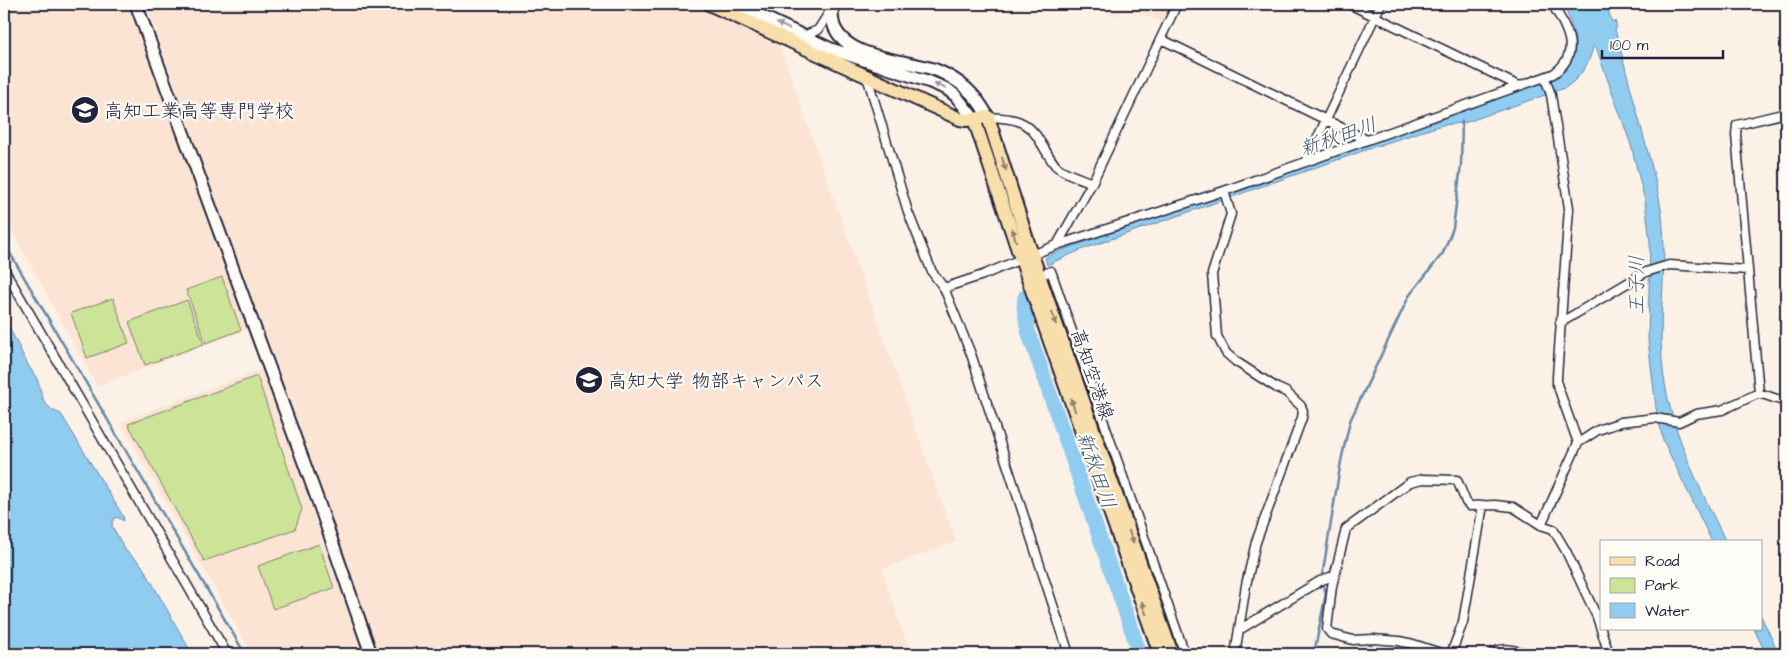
<svg xmlns="http://www.w3.org/2000/svg" width="1790" height="658" font-family="'Architects Daughter','Klee One',sans-serif">
	<style>
		.built { fill: #fbe4d4 }
		.green { fill: #cde398; stroke: #78826a }
		.water { fill: #90ccf0; stroke: #6488a8 }
		.lines { fill: none; stroke-linecap: round; stroke-linejoin: round }
		.stream { stroke: #6488a8; stroke-width: 2.5 }
		.river { stroke: #90ccf0; stroke-width: 15 }
		.street-casing { stroke: #22223b; stroke-width: 11 }
		.secondary-casing { stroke: #22223b; stroke-width: 15 }
		.primary-casing { stroke: #22223b; stroke-width: 16 }
		.street { stroke: #fdfcf7; stroke-width: 8 }
		.secondary { stroke: #fdfcf7; stroke-width: 11 }
		.primary { stroke: #f8deab; stroke-width: 12 }
		.oneway { fill: #9a9aa2 }
		.oneway2 { fill: #8d8073 }
		.labels { text-anchor: middle; stroke-width: 4.5; stroke-linejoin: round; paint-order: stroke }
		.poi-label { font-size: 19px; fill: #22223b; stroke: #fdfcf7; text-anchor: start }
		.street-label { font-size: 19px; fill: #22223b; stroke: #fdfcf7 }
		.water-label { font-size: 20px; font-style: italic; fill: #435571; stroke: #fdfcf7 }
	</style>
	<rect width="100%" height="100%" fill="#fcf1e7"/>
	<filter id="ink" filterUnits="userSpaceOnUse"><feTurbulence type="fractalNoise" baseFrequency=".02" numOctaves="2"/><feDisplacementMap in="SourceGraphic" scale="10" xChannelSelector="R" yChannelSelector="G"/><feConvolveMatrix kernelMatrix="1 2 1 2 8 2 1 2 1" color-interpolation-filters="sRGB"/></filter>
	<g filter="url(#ink)">
		<!-- built -->
		<path class="built" d="M4,4H129L247,330L97,386L4,216Z
			M146,4H693L779,44L956,542L882,569L910,654H378Z
			M1106,4H1172L1164,23L1128,8L1116,15L1108,11L1110,5Z
			M262,369L363,654H252L120,422Z"/>
		<!-- green -->
		<path class="green" d="M222,277L241,330L206,343L186,290Z
			M113,298L129,343L87,358L71,313Z
			M187,300L204,344L145,365L129,322Z
			M257,376L302,509L295,529L204,561L128,424Z
			M319,544L334,588L273,609L258,566Z"/>
		<!-- water -->
		<path class="water" d="M1564,4H1606L1612,22L1615,21L1617,27L1615,29C1624,62 1632,94 1641,127C1649,157 1658,186 1662,216C1668,264 1658,312 1662,360C1667,425 1698,484 1726,542H1712L1663,440L1656,408L1648,340L1650,241L1645,201L1631,145L1596,47H1593C1589,65 1580,78 1565,88L1464,123L1442,125L1380,145L1083,249L1047,265L1045,258L1054,253L1558,74C1587,56 1572,29 1564,4Z
			M4,317L28,365L37,379L44,402L52,410L61,414L123,516L124,521L117,517L113,520L112,526L126,551L140,563L147,574L192,654H4Z
			M1761,616L1779,654H1766L1754,629H1761Z"/>
		<g class="lines">
			<!-- stream -->
			<path class="stream" d="M4,243L245,654
				M1322,577L1341,461L1350,421L1409,296L1443,253L1453,228L1461,165L1462,121
				M1314,654L1326,593L1323,584"/>
			<!-- river -->
			<path class="river" d="M1025,297L1024,307L1028,331L1140,654"/>
			<defs>
				<path id="street" d="M1349,4L1519,86
					M1783,4L1786,5
					M803,36L818,30L832,8
					M1161,39L1367,140
					M865,75L869,83L908,212L932,272L944,288L971,354L1069,654
					M1545,78L1551,95L1569,208L1557,377V384L1578,443
					M988,117C1013,118 1028,119 1041,143C1046,151 1050,159 1056,166C1065,174 1081,178 1092,183
					M1306,162L1381,4
					M1224,191L1231,214L1212,274L1217,336L1226,353L1235,361L1277,388L1286,392L1301,406L1303,411L1302,418L1256,542L1246,585L1235,654
					M1057,245L1092,183L1177,4
					M1032,255L1057,245L1224,191L1553,74C1582,54 1568,29 1552,4
					M4,269L227,654
					M1039,276L1051,271L1185,654
					M944,288L983,275L1021,259
					M1560,323L1646,272L1669,265L1748,270
					M1759,393L1736,135L1737,125L1786,113
					M1541,525L1578,443L1598,430L1621,422L1655,418L1679,422L1696,414L1722,410L1759,393L1780,400H1786
					M1239,630L1320,581L1335,575
					M1444,654L1413,644L1399,641L1373,639L1353,640L1331,634L1327,629L1332,586L1346,529L1410,482L1423,479L1457,480L1466,502L1470,506L1495,505L1513,507L1541,525L1553,529L1566,551L1597,617L1609,654
					M1451,654L1463,622L1483,505
					M1492,654C1502,645 1516,651 1528,654"/>
				<path id="secondary" d="M136,4L318,501L371,654
					M736,4L831,49L930,82L947,89L956,96L974,119
					M834,4C831,11 832,19 834,26C847,60 907,59 936,70C960,80 976,94 988,117"/>
				<path id="primary" d="M709,4L960,119L966,120L988,117L1032,255L1172,654
					M974,119L1021,259L1160,654"/>
			</defs>
			<!-- street casing -->
			<use href="#street" class="street-casing"/>
			<!-- secondary casing -->
			<use href="#secondary" class="secondary-casing"/>
			<!-- primary casing -->
			<use href="#primary" class="primary-casing"/>
			<!-- street -->
			<use href="#street" class="street"/>
			<!-- secondary -->
			<use href="#secondary" class="secondary"/>
			<!-- primary -->
			<use href="#primary" class="primary"/>
		</g>
		<!-- one-way arrows -->
		<defs><path id="oneway-solid" d="M-6-.8H1V-3.2L6.5 0L1 3.2V.8H-6Z" transform="scale(1.25)"/></defs>
		<g class="oneway">
			<use href="#oneway-solid" transform="translate(783 26) rotate(-155)"/>
			<use href="#oneway-solid" transform="translate(940 86) rotate(-155)"/>
		</g>
		<g class="oneway2">
			<use href="#oneway-solid" transform="translate(1004 164) rotate(73)"/>
			<use href="#oneway-solid" transform="translate(1014 235) rotate(-108)"/>
			<use href="#oneway-solid" transform="translate(1054 318) rotate(71)"/>
			<use href="#oneway-solid" transform="translate(1073 405) rotate(-109)"/>
			<use href="#oneway-solid" transform="translate(1131 537) rotate(71)"/>
			<use href="#oneway-solid" transform="translate(1144 608) rotate(-109)"/>
		</g>
	</g>
	<!-- icons -->
	<defs>
		<symbol id="school-disc" viewBox="-11 -11 22 22"><circle r="9.5" fill="#22223b" stroke="#fdfcf7"/><path d="M0-5L7-2L0 1L-7-2ZM-4 1L0 2.5L4 1V4Q0 6-4 4Z" fill="#fff"/></symbol>
		<symbol id="university-disc" viewBox="-11 -11 22 22"><circle r="9.5" fill="#22223b" stroke="#fdfcf7"/><path d="M0-5L7-2L0 1L-7-2ZM-4 1L0 2.5L4 1V4Q0 6-4 4Z" fill="#fff"/></symbol>
	</defs>
	<g fill-rule="evenodd">
		<use href="#school-disc" x="69" y="94" width="32" height="32"/>
		<use href="#university-disc" x="573" y="364" width="32" height="32"/>
	</g>
	<g class="labels">
		<!-- poi labels -->
		<g class="poi-label">
			<text x="104" y="117">高知工業高等専門学校</text>
			<text x="608" y="387">高知大学 物部キャンパス</text>
		</g>
		<!-- street labels -->
		<g class="street-label">
			<text transform="translate(1093 374) rotate(71)" y="7">高知空港線</text>
		</g>
		<!-- water labels -->
		<g class="water-label">
			<text transform="translate(1338 136) rotate(-19)" y="7">新秋田川</text>
			<text transform="translate(1636 285) rotate(-90)" y="7">王子川</text>
			<text transform="translate(1097 470) rotate(71)" y="7">新秋田川</text>
		</g>
	</g>
	<!-- margin -->
	<rect width="1790" height="658" fill="none" stroke="#fdfcf7" stroke-width="20"/>
	<rect x="10" y="10" width="1770" height="638" fill="none" stroke="#22223b" stroke-width="2" filter="url(#ink)"/>
	<!-- legend -->
	<rect x="1600" y="540" width="162" height="90" fill="#fdfcf7" stroke="#a5a5ac"/>
	<rect x="1610" y="557" width="25" height="8" fill="#f8deab" stroke="#a5a5ac"/>
	<text x="1645" y="566" font-size="15" fill="#22223b">Road</text>
	<rect x="1610" y="578" width="25" height="15" fill="#cde398" stroke="#a5a5ac"/>
	<text x="1645" y="590" font-size="15" fill="#22223b">Park</text>
	<rect x="1610" y="603" width="25" height="15" fill="#90ccf0" stroke="#a5a5ac"/>
	<text x="1645" y="616" font-size="15" fill="#22223b">Water</text>
	<!-- scale -->
	<path d="M1602 50v8h121v-8" fill="none" stroke="#22223b" stroke-width="2.5"/>
	<text x="1610" y="50" font-size="15" fill="#22223b" stroke="#fdfcf7" stroke-width="4" paint-order="stroke">100 m</text>
</svg>
